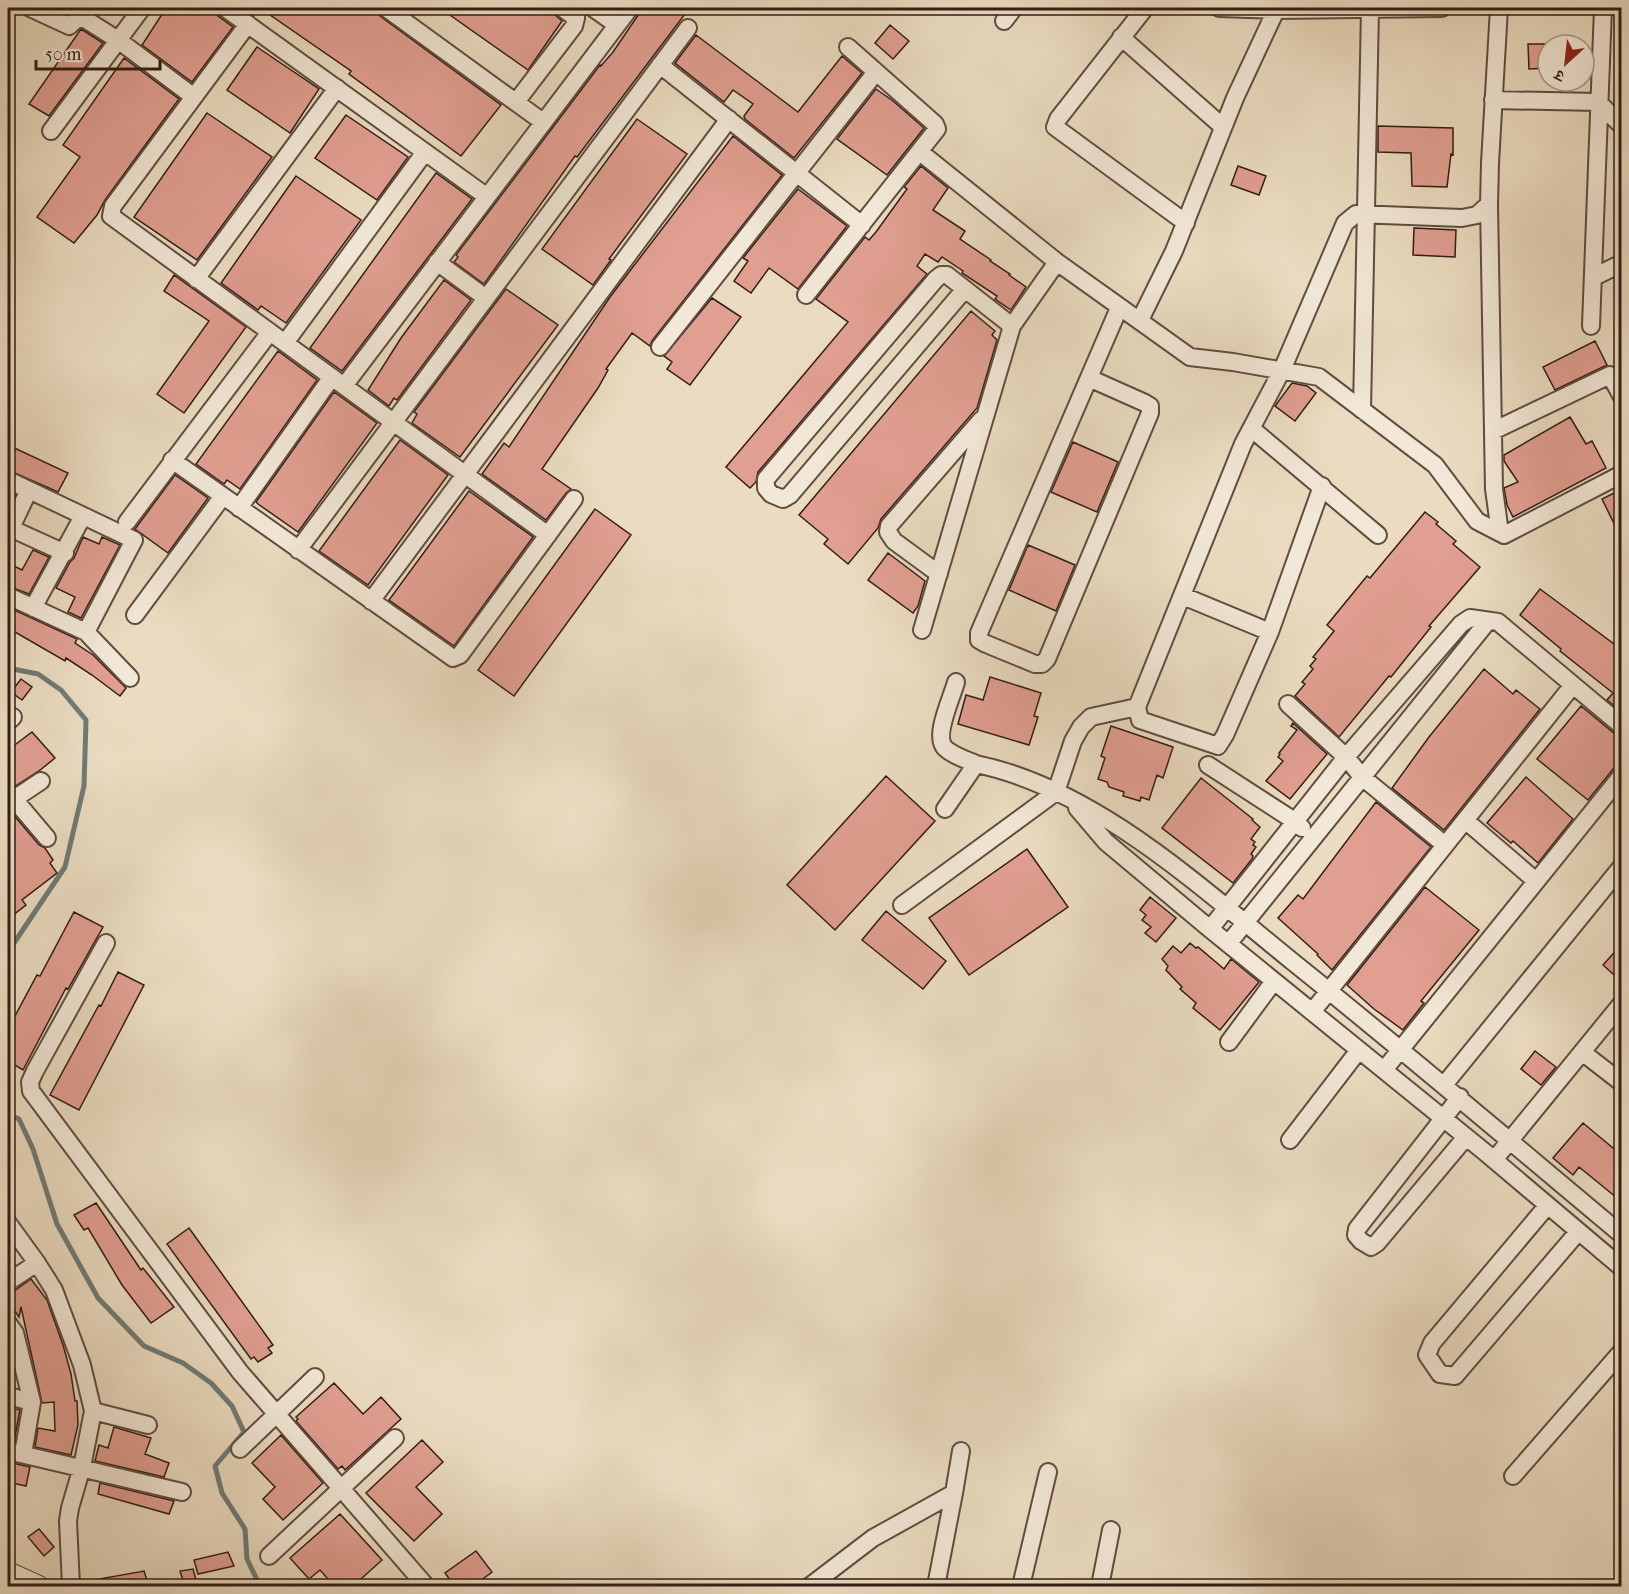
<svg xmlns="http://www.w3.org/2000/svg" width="1629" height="1594" font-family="'IM FELL French Canon','Noto Serif Devanagari',serif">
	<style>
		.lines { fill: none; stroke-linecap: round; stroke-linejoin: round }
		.stream { stroke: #6f7b77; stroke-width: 5 }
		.building { fill: #e19f91; stroke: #311d15; stroke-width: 1.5 }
		.minor-casing { stroke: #604d40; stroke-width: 20 }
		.tertiary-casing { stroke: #604d40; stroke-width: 22 }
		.minor { stroke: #f2e8d7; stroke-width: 16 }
		.tertiary { stroke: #f2e8d7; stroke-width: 20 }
	</style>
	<rect width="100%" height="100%" fill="#ebdcc1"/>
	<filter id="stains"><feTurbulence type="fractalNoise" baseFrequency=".00333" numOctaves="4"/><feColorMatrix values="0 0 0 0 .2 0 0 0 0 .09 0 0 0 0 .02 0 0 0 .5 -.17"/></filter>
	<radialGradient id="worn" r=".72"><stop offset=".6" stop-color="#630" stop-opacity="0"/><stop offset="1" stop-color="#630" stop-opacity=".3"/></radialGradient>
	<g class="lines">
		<!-- stream -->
		<path class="stream" d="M8,668L38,674L61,690L86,720L84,786L65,867L8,952
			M8,1114L19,1119L33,1149L57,1224L98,1298L144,1346L183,1363L211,1383L232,1406L244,1432L215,1466L222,1493L245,1529L247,1559L260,1586"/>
	</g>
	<!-- building -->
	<path class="building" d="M166,8H213L218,16L233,27L192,82L142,45Z
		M260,8H376L380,16L501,105L461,156L349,74L351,71Z
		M440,8H552L553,13L562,21L528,70Z
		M643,8H675L685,14L577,157L575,156L484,284L454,262L458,257L456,255L600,65L601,66L613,52Z
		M890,25L909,41L893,59L875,43Z
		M81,29L103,43L49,116L29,104Z
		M696,35L798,112L842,56L862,73L794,158L745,119L744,116L753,104L733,90L724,102L675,63Z
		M1528,44H1548V68L1529,69Z
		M257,47L319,89L290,133L227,90Z
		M124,58L179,99L105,200L97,215L74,243L37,217L80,157L63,145Z
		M876,89L893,101L924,128L887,175L837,139Z
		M207,113L272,157L197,260L134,217Z
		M346,115L408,157L377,200L315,158Z
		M637,119L687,154L609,259L611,260L593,285L542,249Z
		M1378,126L1453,128V155L1451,154L1447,187L1412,186L1411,153L1378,152Z
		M733,136L782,175L652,341L650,346L632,333L606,369L608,370L598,388L542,469L571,489L566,493L546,520L482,474L504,443L509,447L610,297Z
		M921,166L948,188L933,210L965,231L960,239L991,260L990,261L1010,274L1009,275L1026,287L1011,310L995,299L997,296L962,273L963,271L942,257L938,262L925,254L917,266L927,274L758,472L756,482L750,488L726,467L848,322L816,299L865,237L869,240L876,232L907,189L904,187Z
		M1238,166L1266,176L1259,195L1231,185Z
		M436,173L472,199L342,371L310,348Z
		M296,176L361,220L286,323L261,306L258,310L221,283Z
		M798,189L847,226L798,289L769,268L751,293L734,281L748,261L743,258Z
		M1414,228L1456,230L1455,257L1413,255Z
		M174,275L246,327L184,413L157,394L209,321L164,291Z
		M444,280L471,300L397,400L394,398L389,406L368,390L401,338Z
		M506,289L558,325L460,457L412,423L417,414L414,412Z
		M712,298L741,317L690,385L667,369L672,362L664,356Z
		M971,311L995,331L992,335L997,340L977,408L881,519L878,528L848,564L824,544L828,539L799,515Z
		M1595,341L1607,365L1555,390L1543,367Z
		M278,351L317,380L240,489L227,480L224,484L196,464Z
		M1292,383L1307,386L1316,393L1295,421L1275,406Z
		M334,392L377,423L298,532L258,504L256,502Z
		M1570,417L1586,444L1592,441L1606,468L1513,517L1507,505L1504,488L1518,482L1504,461V455Z
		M400,440L448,475L368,585L319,551Z
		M1073,442L1118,462L1097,512L1051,492Z
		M8,445L68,473L58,492L8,470Z
		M175,475L208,498L168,553L135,529Z
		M1622,489V540L1602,499Z
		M469,491L533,537L454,646L389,600Z
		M595,509L631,535L514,696L478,670Z
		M1425,512L1438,522L1436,524L1456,541L1453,544L1480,567L1429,626L1431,627L1391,677L1389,676L1339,737L1295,696L1305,684L1302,682L1313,669L1310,666L1316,659L1313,657L1334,631L1327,625L1367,576L1370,578Z
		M83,537L99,544L102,537L120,545L81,618L68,612L75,597L56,588L70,562L74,558Z
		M1028,545L1075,565L1056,611L1009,590Z
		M33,550L49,557L29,594L8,586V563L22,570Z
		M888,553L925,581L918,606L913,613L868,580Z
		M1540,589L1622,650V712L1607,700L1613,693L1560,651L1561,649L1520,615Z
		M8,607L77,639L75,643L93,655L126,688L120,696L92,675L66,658L65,661L8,628Z
		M1484,669L1513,694L1516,690L1540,709L1444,830L1392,788L1429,737Z
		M990,677L1041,693L1034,716L1038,717L1029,745L958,724L966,695L983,700Z
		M21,679L32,687L22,700L11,692Z
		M1581,706L1615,734L1622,736V765L1614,768L1588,800L1537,759Z
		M1293,723L1327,754L1290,799L1266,781L1283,761L1278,757L1280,754L1279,753L1297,730L1291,726Z
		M1111,726L1173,747L1163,778L1157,775L1149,800L1141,797L1140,801L1123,796L1124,792L1109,787L1107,782L1098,779L1105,758L1101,756Z
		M32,732L55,758L39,771L8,791V750Z
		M886,776L935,821L835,930L787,885Z
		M1526,777L1573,819L1538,863L1513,841L1511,843L1487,823Z
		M1201,778L1253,819L1252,820L1260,827L1251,839L1255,842L1253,845L1256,847L1251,854L1253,856L1252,859L1233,883L1162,828Z
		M1376,802L1431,847L1332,970L1317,955L1318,954L1278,918L1298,895L1303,899Z
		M8,813H12L39,845L45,848L53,860L50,863L57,873L22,900L26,905L8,919Z
		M1027,849L1068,907L969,975L929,918Z
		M1425,887L1479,930L1421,1001L1424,1003L1403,1030L1374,1009L1347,985Z
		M1150,897L1176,918L1156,942L1145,933L1151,927L1142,920L1146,915L1140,910Z
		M886,911L946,961L923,989L862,940Z
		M74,912L103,927L68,989L66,988L23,1070L8,1061V1029L37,975L40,976Z
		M1190,943L1196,948L1198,947L1224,969L1231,959L1259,982L1220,1030L1193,1008L1196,1003L1180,989L1182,987L1166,970L1168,966L1162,959L1173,946L1181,953Z
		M1622,944V982L1603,965Z
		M118,972L144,985L79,1110L50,1095L99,1005L101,1006Z
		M1535,1051L1556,1067L1541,1085L1521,1069Z
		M1583,1123L1613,1148L1622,1138V1202L1579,1167L1573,1175L1553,1158Z
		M96,1203L141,1270L143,1268L174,1307L151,1323L122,1285L88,1228L84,1230L74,1215Z
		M189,1228L273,1345L268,1348L272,1353L258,1362L254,1357L251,1359L167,1244Z
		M31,1279L47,1300L63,1345L71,1374L75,1401H77L78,1425L71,1455L35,1447L38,1428L55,1431L54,1402L42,1403L21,1307L19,1317L8,1301V1292L14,1291Z
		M334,1383L363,1414L381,1397L401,1419L345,1470L342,1466L338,1469L296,1421L298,1419L296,1417Z
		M8,1407L20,1410L14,1442L8,1441Z
		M114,1427L151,1438L145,1454L169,1463L164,1477L95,1461L99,1445L108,1448Z
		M281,1435L323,1483L283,1520L263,1499L275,1487L252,1463Z
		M422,1440L443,1462L416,1487L442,1514L414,1541L366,1493Z
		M8,1462L30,1467L26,1486L8,1482Z
		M100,1483L174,1501L169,1514L98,1494Z
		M340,1514L382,1560L352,1587H346L340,1580L334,1586L320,1570L309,1579L290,1558Z
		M39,1529L54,1547L44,1556L28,1537Z
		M476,1551L492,1572L472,1587H455L445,1573Z
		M228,1552L234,1566L198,1574L194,1560Z
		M193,1569L198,1587H185L180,1571Z
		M144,1571L149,1587H100L99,1579Z"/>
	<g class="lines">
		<defs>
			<path id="minor" d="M30,8L69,26L80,16L85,8
				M225,8L486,196
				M386,8L543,122
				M593,8L617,25
				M1145,8L1058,119L1055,127L1186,223
				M1219,8L1276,10L1442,8
				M1499,8L1490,163L1489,204L1494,489L1500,533
				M80,16L118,40L194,97
				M1004,21L1014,8
				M248,24L113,206L111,216L548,535
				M1121,37L1223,127
				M660,65L862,225
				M1493,100L1598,102L1622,126
				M516,102L574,26L576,18L562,8
				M51,131L142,8
				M920,152L1057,262L1190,357L1233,362L1319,377L1435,465L1477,521L1504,535L1622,474
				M437,262L486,298
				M1594,277L1622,263
				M196,279L337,88
				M965,289L790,495L783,499L771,494L766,488V479L936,279L941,275H947L1012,326
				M806,295L937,129L935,124L848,47
				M1140,320L1174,251L1235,98L1276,10
				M1591,326L1603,8
				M285,343L425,152
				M660,347L876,72
				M1089,378L1145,403L1150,406V413L1047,659L1042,664H1035L984,643L979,640V633L1119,308
				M344,386L630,8
				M1362,410L1370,9
				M1252,429L1378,535
				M1493,431L1610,375L1622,397
				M172,460L453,658L460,655L574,499
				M8,480L134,540L86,632L8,596
				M1322,486L1270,632L1225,735L1218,746L1140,720L1137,707L1243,444L1282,370L1345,223L1356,214L1462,218L1477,215L1489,204
				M239,508L332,377
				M127,522L270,332
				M10,528L65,553
				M8,534L29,490
				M298,550L688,28
				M939,574L894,541L888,532L889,526L981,420
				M1183,596L1270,632
				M371,601L729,119
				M33,608L83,516
				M135,615L223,496
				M922,630L1012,326L1057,262
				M86,632L130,678
				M956,682C952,698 932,738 946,749C954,756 967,760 976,764
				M1288,704L1346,757L1362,777L1445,845
				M8,722L13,717
				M1208,765L1296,822L1302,828
				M14,799L47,838
				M8,803L41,781
				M1077,808L1106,842L1210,929L1486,1153L1622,1268
				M945,809L976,764C1096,789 1200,887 1293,962C1404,1051 1512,1143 1622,1235
				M1465,820L1536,881
				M902,905L1056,792L1073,741L1081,727L1091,717L1137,707
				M1210,929L1346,757L1461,624L1470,618L1498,622L1622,726
				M106,943L35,1071L30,1082L31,1091L240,1372L426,1586
				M1228,944L1488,621
				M1312,1012L1573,685
				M1229,1042L1274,981
				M1582,1052L1622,1083
				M1384,1070L1622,775
				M1444,1085L1622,866
				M1460,1097L1357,1229L1356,1235L1361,1241L1371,1247L1377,1243L1466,1137
				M1290,1140L1359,1050
				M1494,1160L1622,1003
				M1547,1206L1432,1343L1427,1355L1440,1374L1455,1376L1578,1232
				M8,1223L37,1263L54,1290L82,1365L93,1411L82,1467L70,1508L68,1521L71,1586
				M8,1282L37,1263
				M8,1323L15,1333L32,1402L23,1454
				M8,1396L32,1402
				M93,1411L148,1425
				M240,1449L315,1377
				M8,1451L182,1492
				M1513,1476L1622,1351
				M954,1493L961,1451
				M269,1556L395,1438
				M810,1586L873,1538L954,1493L936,1586
				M1021,1586L1048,1472
				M1100,1586L1111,1530"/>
			<path id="tertiary" d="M8,1572L39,1586"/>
		</defs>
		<!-- minor casing -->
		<use href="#minor" class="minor-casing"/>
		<!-- tertiary casing -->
		<use href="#tertiary" class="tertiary-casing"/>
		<!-- minor -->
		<use href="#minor" class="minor"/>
		<!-- tertiary -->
		<use href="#tertiary" class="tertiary"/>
	</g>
	<!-- margin -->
	<rect width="1629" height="1594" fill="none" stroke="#ebdcc1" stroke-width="30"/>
	<rect x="9" y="9" width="1611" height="1576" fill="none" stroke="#311d15" stroke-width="3"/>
	<rect x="15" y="15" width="1599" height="1564" fill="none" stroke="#311d15" stroke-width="1.5"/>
	<!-- north arrow -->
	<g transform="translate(1566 63) rotate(207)"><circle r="28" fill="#f2e8d7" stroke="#a59789" stroke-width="1.5"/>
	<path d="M0-4.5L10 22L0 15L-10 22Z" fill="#8f2418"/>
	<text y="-9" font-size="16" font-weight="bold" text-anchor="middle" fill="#311d15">उ</text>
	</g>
	<!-- scale -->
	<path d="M36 60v9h124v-9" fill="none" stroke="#311d15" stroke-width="3"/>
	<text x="45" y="60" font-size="18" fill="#311d15" stroke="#f2e8d7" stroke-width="4.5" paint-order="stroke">50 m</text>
	<rect width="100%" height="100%" filter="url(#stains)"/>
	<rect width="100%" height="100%" fill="url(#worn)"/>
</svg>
